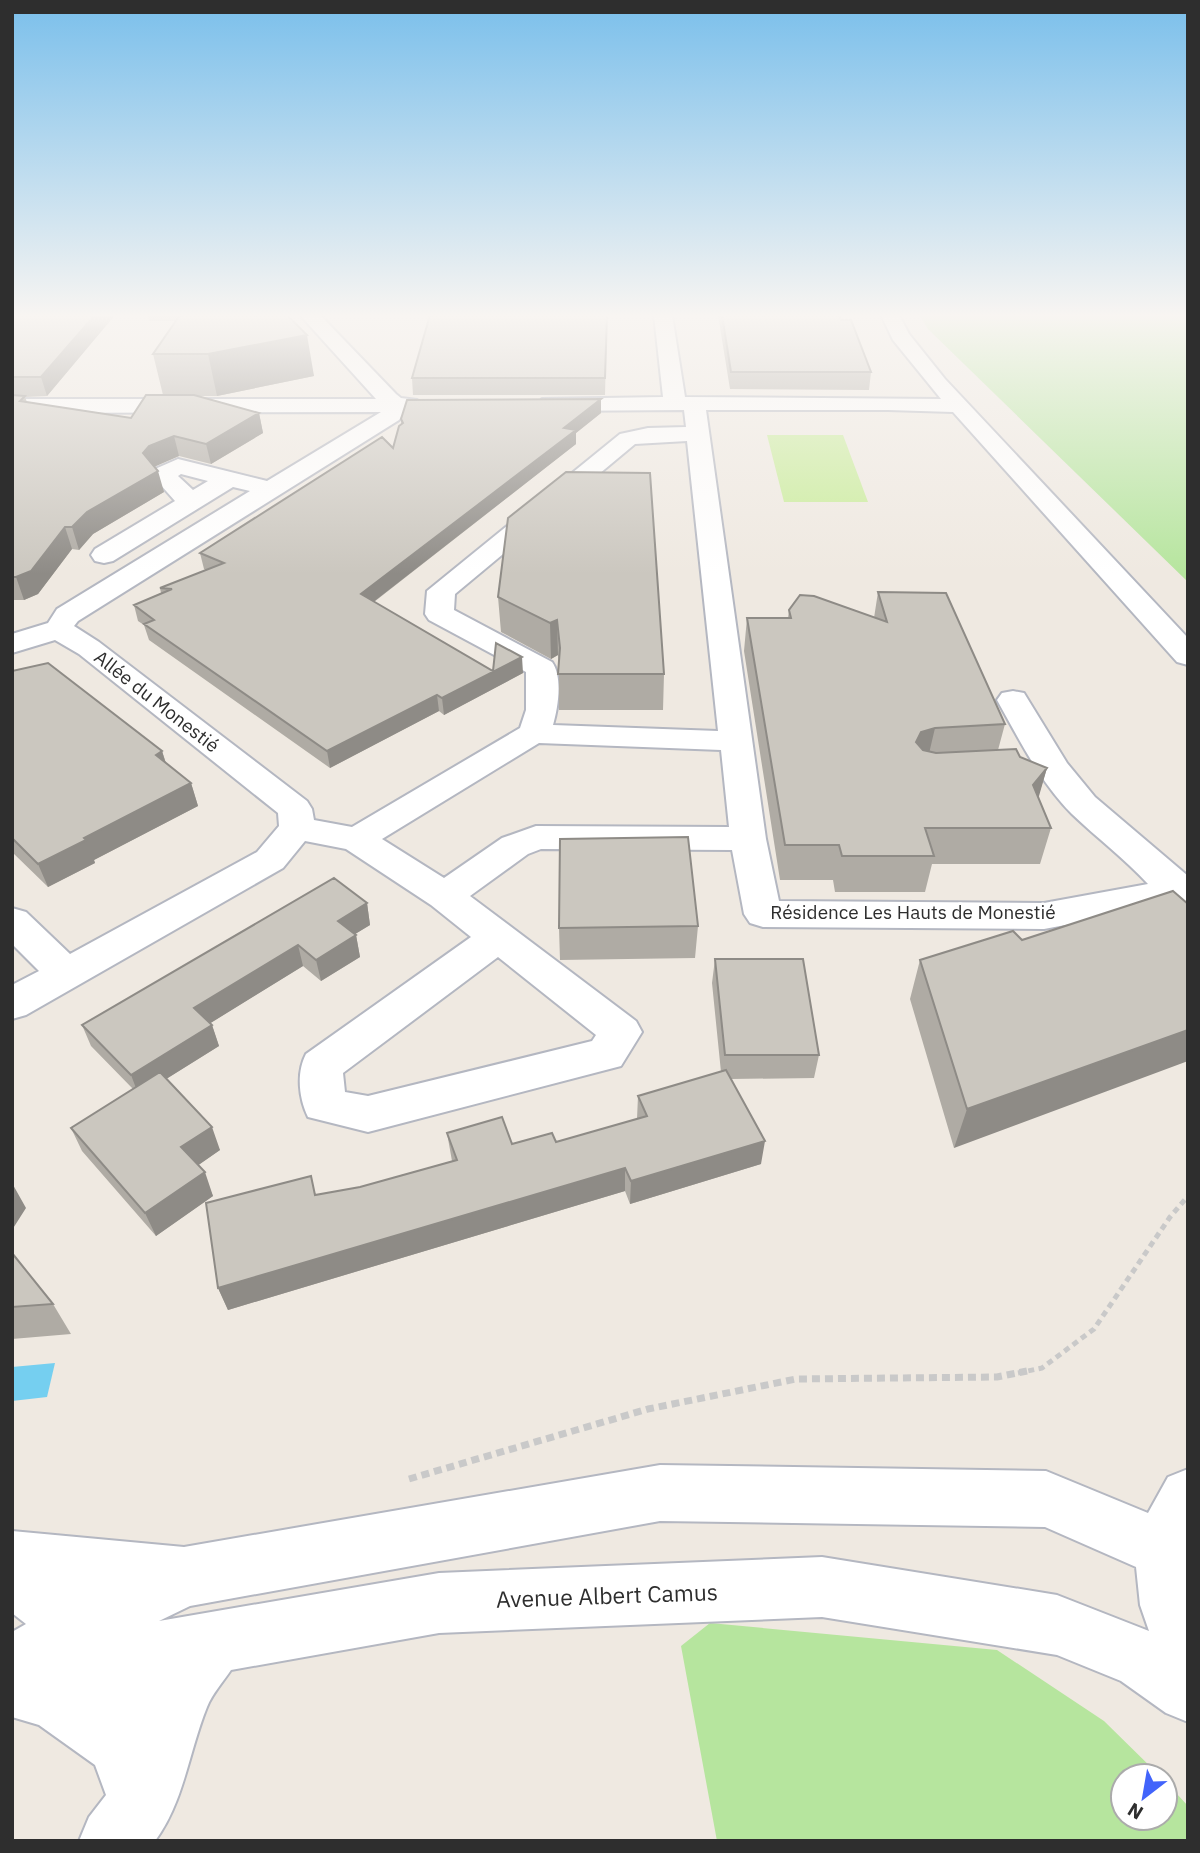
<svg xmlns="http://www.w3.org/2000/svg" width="1200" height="1853" font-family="'IBM Plex Sans',sans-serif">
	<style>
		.green { fill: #b6e59e }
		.pitch { fill: #c9ec9a }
		.water { fill: #75cff0 }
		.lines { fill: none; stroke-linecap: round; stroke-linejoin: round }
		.minor-casing { stroke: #b4b7c1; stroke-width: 4 }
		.path-far1 { stroke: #c9c9c9; stroke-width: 5; stroke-dasharray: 6 4.5; stroke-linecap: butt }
		.path { stroke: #c9c9c9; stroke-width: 7; stroke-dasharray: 8 5; stroke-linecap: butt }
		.minor { fill: #fff; fill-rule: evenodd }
		.wall { fill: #afaba4 }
		.shaded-wall { fill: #8e8b86 }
		.building { fill: #cbc7bf; stroke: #8e8b86; stroke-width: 2 }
		.labels { text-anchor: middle; stroke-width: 5; stroke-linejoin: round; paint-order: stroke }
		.street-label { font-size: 19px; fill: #2e2e2e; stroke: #fff }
		.near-street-label { font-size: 23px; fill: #2e2e2e; stroke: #fff }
	</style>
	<rect width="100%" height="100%" fill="#efe9e1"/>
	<!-- green -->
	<path class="green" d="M919,315H1188V582L928,329Z
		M710,1623L997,1650L1104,1721L1160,1776H1123V1818H1165V1781L1188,1806V1841H717L681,1646Z"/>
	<!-- pitch -->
	<path class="pitch" d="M767,435H843L868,502H784Z"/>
	<!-- water -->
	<path class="water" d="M55,1363L47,1397L12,1401V1367Z"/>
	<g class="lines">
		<defs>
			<path id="minor" d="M300,315H320L396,394L401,398L417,400L420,405L417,410L404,412L399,420L78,621L74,626L99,642L307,801L312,809L314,820L352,827L520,728L526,710V672L429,620L425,614L427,591L620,434L648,428L686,427L684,410L550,411L542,409L539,404L542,399L663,397L654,315H672L685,397L941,399L893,340L881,315H899L909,334L945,379L1188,638V665L1177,662L953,412L888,410H706L766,839L779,901L1044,903L1148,884C1124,858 1097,838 1072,814C1040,782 1019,739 997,700L1002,693L1013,691L1024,693L1067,763L1095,797L1188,876V902L1044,929L763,927L750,923L744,914L732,850L541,849L528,854L470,896L636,1021L642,1032L621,1066L368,1132L308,1117C299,1099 296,1073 306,1054L471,937L431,905L346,849L305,841L283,868L26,1015L12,1019V985L39,971L12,944V908L26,912L70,954L257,852L279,826L278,813L79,654L55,640L12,653V634L48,623L57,609L250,491L233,487L113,561L104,563L95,561L91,555L95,549L175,501L151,474L155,469L178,459L267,481L381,412L12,413V399H376ZM687,441L718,731L553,725C558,708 563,677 552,662L454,610L455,594L635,444ZM181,474L208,481L193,490L178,476ZM539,743L721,750L729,827L536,826L502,838L444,878L382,839ZM498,957L596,1035L592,1041L368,1096L345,1092L343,1073Z
				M660,1465L1046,1471L1148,1513L1168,1477L1188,1469V1722L1166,1713L1121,1681L1057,1655L822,1617L439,1633L231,1670C223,1682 212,1694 207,1707C189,1751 184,1802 155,1841H79L89,1817L106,1795L95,1765L39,1725L12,1717V1632L26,1624L12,1613V1531L184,1547ZM660,1521L1045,1527L1136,1567L1140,1605L1149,1631L1057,1595L822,1557L439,1573L159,1621L190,1606Z"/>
		</defs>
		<!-- minor casing -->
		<use href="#minor" class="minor-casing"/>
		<!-- path-far1 -->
		<path class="path-far1" d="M1018,1373L1042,1368L1094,1329L1170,1217L1188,1196"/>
		<!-- path -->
		<path class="path" d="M409,1479L648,1409L796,1379L997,1377L1027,1371"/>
		<!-- minor -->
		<use href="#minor" class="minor"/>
	</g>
	<!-- wall -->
	<path class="wall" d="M12,315H115L47,396L25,397L27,402L131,418L163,395L153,354L176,321H149L148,315H287L314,376L217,396H198L259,413L263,433L211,464L179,456L154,466L164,492L93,534L79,550L72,549L38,594L24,600H12Z
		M607,315L605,395H413L412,378Z
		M718,315H839L871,372L869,390L730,389Z
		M601,399V413L576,433V444L374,602L493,671L523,673L444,715L439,711L330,768L149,640L144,625L138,621L134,605L161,593L160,588L206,570L204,569L200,553L393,448L401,425V419Z
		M878,592L1005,724L998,750L1047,768L1038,797L1051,828L1040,864H932L925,892H835L833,880H780L744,651L747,618H788L789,610L874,618Z
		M498,597L664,674L663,710H559V665L558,655L551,659L501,632Z
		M12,671L162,751L166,763L191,783L198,806L94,860L95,863L48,887L12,852Z
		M1173,891L954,1148L910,999L920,960L1022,940Z
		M367,903L370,925L355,934L356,935L360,957L321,981L303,966L210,1023L212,1025L219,1046L166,1079L220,1150L198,1165L213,1196L156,1236L82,1151L71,1128L133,1089L91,1046L82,1025Z
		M698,926L695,958L560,960L559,928Z
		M715,959L819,1055L814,1078L731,1079L761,1164L630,1204L625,1191L228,1310L218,1288L316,1195L360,1187L452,1161L447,1133L512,1144L556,1142L637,1119L638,1096L721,1072L712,983Z
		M12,1253L53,1304L71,1334L12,1339Z"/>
	<!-- shaded-wall -->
	<path class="shaded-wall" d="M95,315H115L47,396L41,377Z
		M307,335L314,376L217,396L208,354Z
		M601,399V413L576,433V444L363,610L361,594L564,428Z
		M259,413L263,433L211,464L206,444Z
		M174,436L179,456L154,467L143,453L149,446Z
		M158,471L164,492L93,534L79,550L72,527L87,512Z
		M65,527L72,549L38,594L24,600L16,577Z
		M557,620L558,655L551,659L550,623Z
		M522,657L523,673L444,715L442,698Z
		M437,695L439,711L330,768L327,751Z
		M935,728L927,762L916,742L921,732Z
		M162,751L169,774L156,755Z
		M1047,768L1037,803L1033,785Z
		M191,783L198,806L94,860L95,863L48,887L38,864L84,838Z
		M367,903L370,925L342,942L338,921Z
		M356,935L360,957L321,981L316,960Z
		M298,945L303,966L201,1029L194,1008Z
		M212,1025L219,1046L139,1096L131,1075Z
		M1188,1030V1061L954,1148L967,1109Z
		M212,1127L220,1150L190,1171L181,1147Z
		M765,1141L761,1164L630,1204L631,1181Z
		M625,1168V1191L228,1310L218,1288Z
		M205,1172L213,1196L156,1236L145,1213Z
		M12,1183L26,1208L12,1230Z"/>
	<!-- building -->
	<path class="building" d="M12,315H95L41,377H12Z
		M180,315H287L307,335L208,354H153Z
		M430,315H607L605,378H412Z
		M722,315H839L841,320H851L871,372H731Z
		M12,395L25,396L20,401L131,418L146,395H194L259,413L206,444L174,436L149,446L143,453L158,471L87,512L72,527H65L31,571L16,577H12Z
		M601,399L564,428L576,430L361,594L493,671L496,643L522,657L442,698L437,695L327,751L144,624L154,620L134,605L172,589L160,588L224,563L200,553L382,437L393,448L399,426L403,423L401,419L407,400Z
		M566,472L650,473L664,674H558L560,648L557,620L550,623L498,597L508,518Z
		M878,592L946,593L1005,724L935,728L921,732L916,742L923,750L936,753L1016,749L1020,757L1047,768L1033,785L1051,828H925L934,856H842L839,845H785L747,618H791L789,610L800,595L814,596L887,622Z
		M48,663L162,751L156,755L191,783L84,838L86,840L38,864L12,838V671Z
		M688,837L698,926L559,928L560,839Z
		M334,878L367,903L338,921L356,935L316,960L298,945L194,1008L212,1025L131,1075L82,1025Z
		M1173,891L1188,904V1030L967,1109L920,960L1013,931L1022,940Z
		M715,959H803L819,1055H725Z
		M726,1070L765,1141L631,1181L625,1168L218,1288L206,1203L311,1176L315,1195L360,1187L457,1160L447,1133L502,1117L512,1144L552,1133L556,1142L647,1116L638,1096Z
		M160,1072L212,1127L181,1147L205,1172L145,1213L71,1128Z
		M12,1253L53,1304L12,1307Z"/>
	<!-- sky -->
	<linearGradient id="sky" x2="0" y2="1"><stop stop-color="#7abfeb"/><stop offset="0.55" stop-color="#f8f5f2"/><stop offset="1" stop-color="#f8f5f2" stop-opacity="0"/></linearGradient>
	<rect width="1200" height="574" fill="url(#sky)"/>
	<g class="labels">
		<!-- street labels -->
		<g class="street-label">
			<text transform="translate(157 701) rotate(38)" y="7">Allée du Monestié</text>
			<text x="913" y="919">Résidence Les Hauts de Monestié</text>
		</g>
		<!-- near-street labels -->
		<g class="near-street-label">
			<text transform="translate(607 1596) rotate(-2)" y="8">Avenue Albert Camus</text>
		</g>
	</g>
	<!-- border -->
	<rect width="1200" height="1853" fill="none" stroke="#2e2e2e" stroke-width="28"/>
	<!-- north arrow -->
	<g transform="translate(1144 1797) rotate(211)"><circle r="33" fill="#ffffff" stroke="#ababab" stroke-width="2"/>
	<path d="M0-5L12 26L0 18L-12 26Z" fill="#4264fb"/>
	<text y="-10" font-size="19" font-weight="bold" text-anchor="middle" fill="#2e2e2e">N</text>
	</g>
</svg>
